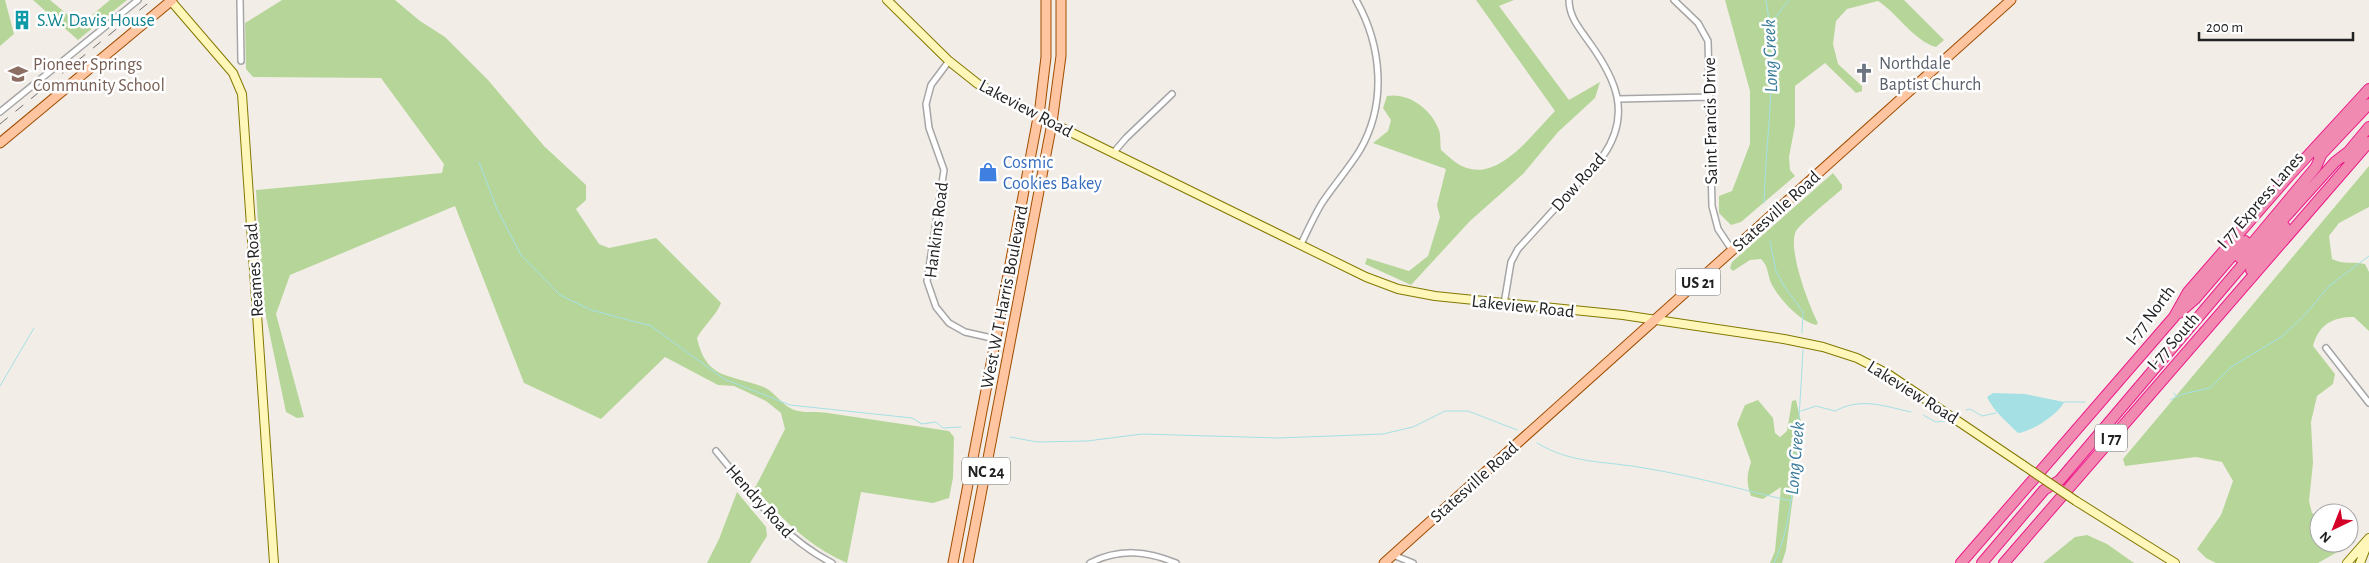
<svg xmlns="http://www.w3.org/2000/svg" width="2369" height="563" font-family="'Alegreya Sans',sans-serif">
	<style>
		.forest { fill: #b6d699 }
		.water { fill: #a5e1e4 }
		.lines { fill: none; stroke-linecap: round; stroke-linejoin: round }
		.stream { stroke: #a5e1e4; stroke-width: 1 }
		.street-casing { stroke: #a6a6a6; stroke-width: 8 }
		.secondary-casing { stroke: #827800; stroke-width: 10 }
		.primary-casing { stroke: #a04d00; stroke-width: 11 }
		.highway-casing { stroke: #ed1989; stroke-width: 12 }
		.street { stroke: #fff; stroke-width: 5 }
		.secondary { stroke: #fff6ba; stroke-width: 8 }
		.primary { stroke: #ffc5a1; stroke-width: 9 }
		.highway { stroke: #f08ab0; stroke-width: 10 }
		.rail { stroke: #707070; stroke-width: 1; stroke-dasharray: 10 10; stroke-linecap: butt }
		.secondary-bridge-casing { stroke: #827800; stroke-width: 10; stroke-linecap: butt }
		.secondary-bridge { stroke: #fff6ba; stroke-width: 8 }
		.labels { text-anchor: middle; stroke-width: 5; stroke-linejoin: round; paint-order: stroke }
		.shield { fill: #fff; stroke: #646464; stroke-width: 1 }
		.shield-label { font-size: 16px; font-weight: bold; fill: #222 }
		.culture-label { font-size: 18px; fill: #0d838f; stroke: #fff; text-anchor: start }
		.worship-label { font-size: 18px; fill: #5b616d; stroke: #fff; text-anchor: start }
		.education-label { font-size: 18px; fill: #785e54; stroke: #fff; text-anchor: start }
		.street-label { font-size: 18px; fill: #222; stroke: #fff }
		.shop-label { font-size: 18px; fill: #366cbe; stroke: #fff; text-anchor: start }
		.water-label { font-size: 19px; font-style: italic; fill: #397b9a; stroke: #fff }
	</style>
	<rect width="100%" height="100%" fill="#f3ede8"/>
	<!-- forest -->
	<path class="forest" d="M0,0H5L14,34L0,46Z
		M33,0H50L80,25L110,0H127L78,40Z
		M282,0H395L420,21L445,37L488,80L544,146L586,185V200L576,209L599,244L609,248L656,238L721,303C716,316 704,325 697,338C706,379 728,374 761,386C776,391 782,408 798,411C807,413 818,411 828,413C868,419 909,425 949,431L954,437L953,478L949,498L933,503L861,492L847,563C808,546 782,519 755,488L785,429L781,413L766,401L734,386L718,385L665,357L601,419L524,383L455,206L290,275L276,314L304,417L297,418L286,412L263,302L256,190L442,173L444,164L381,78L253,77L246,69L245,23Z
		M1476,0H1514L1499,6L1569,100L1600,82L1595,98L1558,132L1523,174L1470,221L1411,285L1365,264L1367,258L1409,271L1428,256L1440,217L1437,205L1446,169L1373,143L1388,131L1391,120L1383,108L1387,96C1409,92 1432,110 1439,130C1441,136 1440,144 1441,150C1447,155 1455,163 1462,166C1498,184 1533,133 1555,111Z
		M1725,0H1904L1944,40L1936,47C1914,41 1898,14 1878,1L1847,9L1836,21L1833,44L1838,64L1862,86V91L1856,93L1825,63L1795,86V125L1789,157L1790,170L1795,176L1741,222L1731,225L1719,213V196L1732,191L1750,144V91Z
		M2369,166V207L2339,223L2329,236L2332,259C2344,265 2353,261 2365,264L2369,272V331L2354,317C2333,317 2319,324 2313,346L2335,374L2333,384L2317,396L2311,422L2313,463L2309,501L2312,513L2319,517V543H2349V533L2355,542L2318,563H2216L2206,558L2197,549L2221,515L2233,481L2222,462L2196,457L2125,466L2123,459Z
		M1833,173L1842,185V189C1833,197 1801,223 1796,231C1787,248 1809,306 1818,323L1816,325C1799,321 1779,299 1771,283C1767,274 1769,267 1761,259L1750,260L1733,271L1730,268L1732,262Z
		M1758,400L1773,418L1775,433L1780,437L1787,431L1792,401L1796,400L1802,426L1786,550L1782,563H1770L1775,551L1781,487L1763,499L1751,496C1746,483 1747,474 1751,462L1737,424L1745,405Z
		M737,492L766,527L767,536L750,563H707L719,539Z
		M2087,535L2107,544L2134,563H2043L2075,537Z"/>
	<!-- water -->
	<path class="water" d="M1993,393L2025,394L2064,402C2059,414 2031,432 2018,433C2006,421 1995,413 1987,397Z"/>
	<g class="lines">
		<!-- stream -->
		<path class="stream" d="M1771,23L1789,0
			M479,162L497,209L521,255L560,295L591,310L651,326L724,379L790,405L912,418L922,424L936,422L943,428L961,427
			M1764,203C1766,135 1778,67 1766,0
			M1770,241L1776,271L1784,286L1803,312L1802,333
			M0,386L34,328
			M2174,393L2176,396
			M2170,400L2183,394L2210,388L2231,367L2281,337L2303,317L2329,286L2369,256
			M2064,402H2085
			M1966,410L1970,409L1982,416L1996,413
			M1801,411L1816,406L1835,411C1862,397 1883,406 1911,412
			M1923,415L1936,422L1945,421
			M1010,437L1037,442L1087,441L1142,434L1278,438L1383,434L1413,427L1445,411H1468L1517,430
			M1537,443C1571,464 1606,461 1644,468C1694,476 1743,490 1791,501
			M1774,563C1789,531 1792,496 1795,461C1799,424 1801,387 1803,350"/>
		<defs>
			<path id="street" d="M240,0L241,61
				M1674,0L1698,23L1708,41L1712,206L1718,229L1732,250
				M949,61L931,85L926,104L929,128L944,170L927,281L936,307L949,323L965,332L996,339
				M1618,99L1710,97
				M0,112L138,0
				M1114,152L1126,138L1172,94
				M1301,244C1308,230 1314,216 1322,203C1334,185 1349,168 1360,150C1387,103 1382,46 1356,0
				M1504,304L1511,262L1518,249L1603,156C1632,114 1616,79 1589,42C1580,29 1569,17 1569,0
				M2326,348L2369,403
				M716,451C752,494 781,537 832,563
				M1393,555L1413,563
				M1090,563C1120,548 1147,551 1176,563"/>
			<path id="secondary" d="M887,0L949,61L978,84L1052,123L1366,277L1398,289L1435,296L1623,315L1784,339L1823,347L1857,358L1888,374L2023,465
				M171,1L233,73L242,94L274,563
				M2076,501L2175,563
				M2347,563L2369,538
				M2360,563L2367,545"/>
			<path id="primary" d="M0,143L172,0
				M953,563L1040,107L1046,57V0
				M968,563L1052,123L1061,56V0
				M1384,563L2011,0"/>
			<path id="highway" d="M2319,157L2369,104
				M2344,157L2369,127
				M2240,258L2316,167L2322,153
				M2251,270L2285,227
				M2179,313L2195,299L2245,241
				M1961,563L2174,317L2188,292L2289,176L2369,89
				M1982,563L2044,490L2060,480L2251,255L2335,162L2348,152
				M2004,563L2369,142"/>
		</defs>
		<!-- street casing -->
		<use href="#street" class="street-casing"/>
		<!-- secondary casing -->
		<use href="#secondary" class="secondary-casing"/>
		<!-- primary casing -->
		<use href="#primary" class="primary-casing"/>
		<!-- highway casing -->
		<use href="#highway" class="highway-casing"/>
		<!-- street -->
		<use href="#street" class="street"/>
		<!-- secondary -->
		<use href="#secondary" class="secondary"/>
		<!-- primary -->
		<use href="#primary" class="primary"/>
		<!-- highway -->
		<use href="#highway" class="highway"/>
		<!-- rail -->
		<path class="rail" d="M0,124L152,0"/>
		<defs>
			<path id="secondary-bridge" d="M2023,465L2076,501"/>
		</defs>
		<!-- secondary-bridge casing -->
		<use href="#secondary-bridge" class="secondary-bridge-casing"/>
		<!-- secondary-bridge -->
		<use href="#secondary-bridge" class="secondary-bridge"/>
	</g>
	<!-- icons -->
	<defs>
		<symbol id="building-bare" viewBox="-9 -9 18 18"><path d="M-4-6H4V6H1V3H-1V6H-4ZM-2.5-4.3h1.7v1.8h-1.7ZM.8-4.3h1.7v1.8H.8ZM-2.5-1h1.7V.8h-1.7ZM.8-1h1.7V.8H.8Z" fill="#0f9aa8" stroke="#fff" stroke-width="2.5" paint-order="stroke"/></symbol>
		<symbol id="church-bare" viewBox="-9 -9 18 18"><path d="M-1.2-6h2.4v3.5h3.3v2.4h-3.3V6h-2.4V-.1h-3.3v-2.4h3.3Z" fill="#6b7280" stroke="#fff" stroke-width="2.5" paint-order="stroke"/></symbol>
		<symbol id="school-bare" viewBox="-9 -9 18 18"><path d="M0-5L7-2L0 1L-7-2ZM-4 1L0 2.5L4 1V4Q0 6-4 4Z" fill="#8d6e63" stroke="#fff" stroke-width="2.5" paint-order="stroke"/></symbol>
		<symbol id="shop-bare" viewBox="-9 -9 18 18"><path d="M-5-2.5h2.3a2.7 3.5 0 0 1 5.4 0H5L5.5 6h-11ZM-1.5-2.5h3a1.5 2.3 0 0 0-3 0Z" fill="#3f7fe0" stroke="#fff" stroke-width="2.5" paint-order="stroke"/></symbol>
	</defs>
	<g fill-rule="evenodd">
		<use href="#building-bare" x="8" y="6" width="28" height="28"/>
		<use href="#church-bare" x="1850" y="59" width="28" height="28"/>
		<use href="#school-bare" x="4" y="60" width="28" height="28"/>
		<use href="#shop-bare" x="974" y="158" width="28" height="28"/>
	</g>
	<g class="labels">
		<!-- shield labels -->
		<g class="shield">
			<rect x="1675.5" y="268.5" width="45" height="27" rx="4"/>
			<rect x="2095" y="424.5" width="32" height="27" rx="4"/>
			<rect x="962" y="457.5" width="48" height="27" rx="4"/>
		</g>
		<g class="shield-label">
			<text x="1698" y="288">US 21</text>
			<text x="2111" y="444">I 77</text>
			<text x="986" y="477">NC 24</text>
		</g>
		<!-- culture labels -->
		<g class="culture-label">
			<text x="37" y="26">S.W. Davis House</text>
		</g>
		<!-- worship labels -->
		<g class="worship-label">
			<text x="1879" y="69">Northdale<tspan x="1879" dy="21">Baptist Church</tspan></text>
		</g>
		<!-- education labels -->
		<g class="education-label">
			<text x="33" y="70">Pioneer Springs<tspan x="33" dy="21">Community School</tspan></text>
		</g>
		<!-- street labels -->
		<g class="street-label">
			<text transform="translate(1026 108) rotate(28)" y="6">Lakeview Road</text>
			<text transform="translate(1710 121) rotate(-91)" y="6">Saint Francis Drive</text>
			<text transform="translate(1578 182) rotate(-48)" y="6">Dow Road</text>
			<text transform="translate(2260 200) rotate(-49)" y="6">I 77 Express Lanes</text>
			<text transform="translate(1776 211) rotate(-42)" y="6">Statesville Road</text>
			<text transform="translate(936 230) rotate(-83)" y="6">Hankins Road</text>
			<text transform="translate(254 270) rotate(-94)" y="6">Reames Road</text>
			<text transform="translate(1004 297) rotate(-79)" y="6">West W T Harris Boulevard</text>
			<text transform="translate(1523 306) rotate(6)" y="6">Lakeview Road</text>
			<text transform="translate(2150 315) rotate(-53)" y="6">I-77 North</text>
			<text transform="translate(2173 341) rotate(-49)" y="6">I-77 South</text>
			<text transform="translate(1913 392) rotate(32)" y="6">Lakeview Road</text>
			<text transform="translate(1474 482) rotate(-42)" y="6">Statesville Road</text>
			<text transform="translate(760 501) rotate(48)" y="6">Hendry Road</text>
		</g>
		<!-- shop labels -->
		<g class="shop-label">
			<text x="1003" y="168">Cosmic<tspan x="1003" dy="21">Cookies Bakey</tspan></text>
		</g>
		<!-- water labels -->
		<g class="water-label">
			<text transform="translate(1769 56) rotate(-92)" y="7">Long Creek</text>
			<text transform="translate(1794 458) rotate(-85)" y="7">Long Creek</text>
		</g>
	</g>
	<!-- north arrow -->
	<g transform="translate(2334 528) rotate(223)"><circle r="24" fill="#ffffff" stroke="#a7a7a7"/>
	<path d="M0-4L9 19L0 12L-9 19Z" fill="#d40027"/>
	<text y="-8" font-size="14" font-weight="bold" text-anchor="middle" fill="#222222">N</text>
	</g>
	<!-- scale -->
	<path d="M2199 32v8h154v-8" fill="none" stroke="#222222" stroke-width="2.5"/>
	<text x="2206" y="32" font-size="15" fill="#222222" stroke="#ffffff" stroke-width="4" paint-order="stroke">200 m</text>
</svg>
